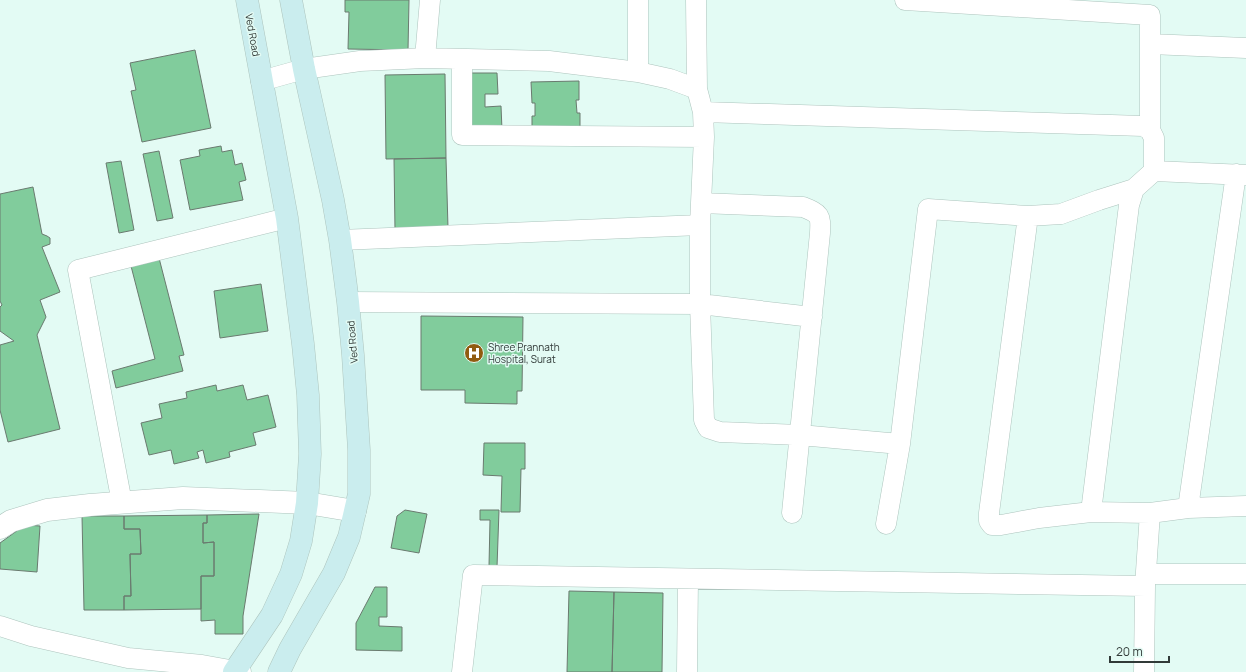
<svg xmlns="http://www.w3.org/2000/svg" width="1246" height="672" font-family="Manrope,sans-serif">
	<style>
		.building { fill: #81cc9c; stroke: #6a7a6f }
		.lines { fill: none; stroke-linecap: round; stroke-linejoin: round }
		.minor-casing { stroke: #adc4bd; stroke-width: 21 }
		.tertiary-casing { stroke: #adc4bd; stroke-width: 23 }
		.secondary-casing { stroke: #adc4bd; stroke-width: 23 }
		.minor { stroke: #fff; stroke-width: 20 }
		.tertiary { stroke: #fff; stroke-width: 22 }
		.secondary { stroke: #caedee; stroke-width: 22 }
		.labels { text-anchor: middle; stroke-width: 3; stroke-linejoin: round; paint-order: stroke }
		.street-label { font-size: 10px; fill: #313a38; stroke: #e3fbf4 }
		.poi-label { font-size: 10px; fill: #313a38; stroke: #e3fbf4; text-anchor: start }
	</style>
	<rect width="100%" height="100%" fill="#e3fbf4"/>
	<!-- building -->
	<path class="building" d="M345,0H409L408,50L348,49L349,12H345Z
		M195,50L211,128L142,142L131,91L136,90L130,63Z
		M465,73H497L498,94H485V107L501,106L502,130L467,131Z
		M445,74L446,158L386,159L385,75Z
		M579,81V100H576L577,113H580V129L532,130V116H535V103H532L531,82Z
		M221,146L222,152L232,150L235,165L242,163L246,180L239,182L243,200L190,210L180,160L200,156L199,150Z
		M159,151L173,218L157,221L143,154Z
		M446,158L448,228L395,230L394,159Z
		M121,161L134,230L119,233L106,163Z
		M33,187L42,234L47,236L50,238V244L42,247L60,292L40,300L46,317L37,335L60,429L8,442L0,410V345L14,341L0,331V307L2,305L0,301V194Z
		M159,258L184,355L179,356L183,371L116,388L112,371L155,359L131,266Z
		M261,284L268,331L220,338L214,291Z
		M421,316L523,317L522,391H517V404L465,403V390H421Z
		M216,385L217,391L243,385L247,400L268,395L276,427L253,433L256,445L229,452L230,457L206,463L203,450L197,452L199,458L174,464L171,450L149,455L141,423L162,418L159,404L187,398L186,392Z
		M484,443H525V469H521L520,512H501L502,476L483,475Z
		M405,510L427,514L419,553L391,548L397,516Z
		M480,510H499L497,567L489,566L490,520H480Z
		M259,514L243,616V634H215V620L201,621V576H214V542L203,543V523H207V515Z
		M207,515V523H203V543L214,542V576H201V609L124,610V596H131L130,554H141L140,529H124V516Z
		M82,516H124V529H140L141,554H130L131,596H124V610H84Z
		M25,525L40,526L37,572L0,569V543Z
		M375,587H387V617H379V626L402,627V651L356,650V623Z
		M569,591L614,592L612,672H567Z
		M614,592L663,593L662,672H612Z"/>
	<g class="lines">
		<defs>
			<path id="minor" d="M638,0V72
				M696,0L697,89L703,112L704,137L700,225V304L704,420L708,428L720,432L800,435L900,444
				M905,0L1150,15V130
				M1150,44L1246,48
				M425,58L430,0
				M462,59V135L704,137
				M261,81L304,69L360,61L425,58L549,61L638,72L670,79L697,89
				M703,112L1143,126L1150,130L1154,138V171
				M701,203L803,207C820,214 821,215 820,233L792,513
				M1028,216L989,513V521L992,525H1001L1039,518L1091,512L1150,513L1188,508L1246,506
				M340,240L700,225
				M348,302L700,304L812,317
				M122,503L78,270L287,218
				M1188,508L1236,174
				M1091,512L1129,205L1134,189L1154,171L1246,175
				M886,524L900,444L928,209L1028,216L1061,214L1099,200L1134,189
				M1146,574H1246
				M0,626L31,636L128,658L202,665L241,672
				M462,672L473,575L1145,586
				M687,672L688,579
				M1144,672L1145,586L1150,513"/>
			<path id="tertiary" d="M0,528L11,521L47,510L90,505L183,498L307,503L355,511"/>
			<path id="secondary" d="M234,672L272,615L291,574L301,541L307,503L310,454L308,395L303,344L287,218L247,0
				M279,672L290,649L334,573L349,537L359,494V450L353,355L348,302L340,240L333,200L304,69L291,0"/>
		</defs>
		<!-- minor casing -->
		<use href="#minor" class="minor-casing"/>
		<!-- tertiary casing -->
		<use href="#tertiary" class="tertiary-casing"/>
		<!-- secondary casing -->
		<use href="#secondary" class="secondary-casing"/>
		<!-- minor -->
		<use href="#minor" class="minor"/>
		<!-- tertiary -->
		<use href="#tertiary" class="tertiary"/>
		<!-- secondary -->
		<use href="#secondary" class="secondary"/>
	</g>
	<!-- icons -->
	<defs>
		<symbol id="hospital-disc" viewBox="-11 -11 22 22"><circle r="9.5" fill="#915b10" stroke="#e3fbf4"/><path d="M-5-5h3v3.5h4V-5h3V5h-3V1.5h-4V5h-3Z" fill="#fff"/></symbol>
	</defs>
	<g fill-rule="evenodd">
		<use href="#hospital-disc" x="463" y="342" width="22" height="22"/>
	</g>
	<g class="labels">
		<!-- street labels -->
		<g class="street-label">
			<text transform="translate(253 35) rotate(80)" y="4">Ved Road</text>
			<text transform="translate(352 342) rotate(-95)" y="4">Ved Road</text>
		</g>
		<!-- poi labels -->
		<g class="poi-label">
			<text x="488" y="351">Shree Prannath<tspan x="488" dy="12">Hospital, Surat</tspan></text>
		</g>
	</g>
	<!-- scale -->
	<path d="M1110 656v6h59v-6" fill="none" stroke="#313a38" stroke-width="2"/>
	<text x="1116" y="656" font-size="12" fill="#313a38" stroke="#e3fbf4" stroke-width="3" paint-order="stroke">20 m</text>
</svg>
